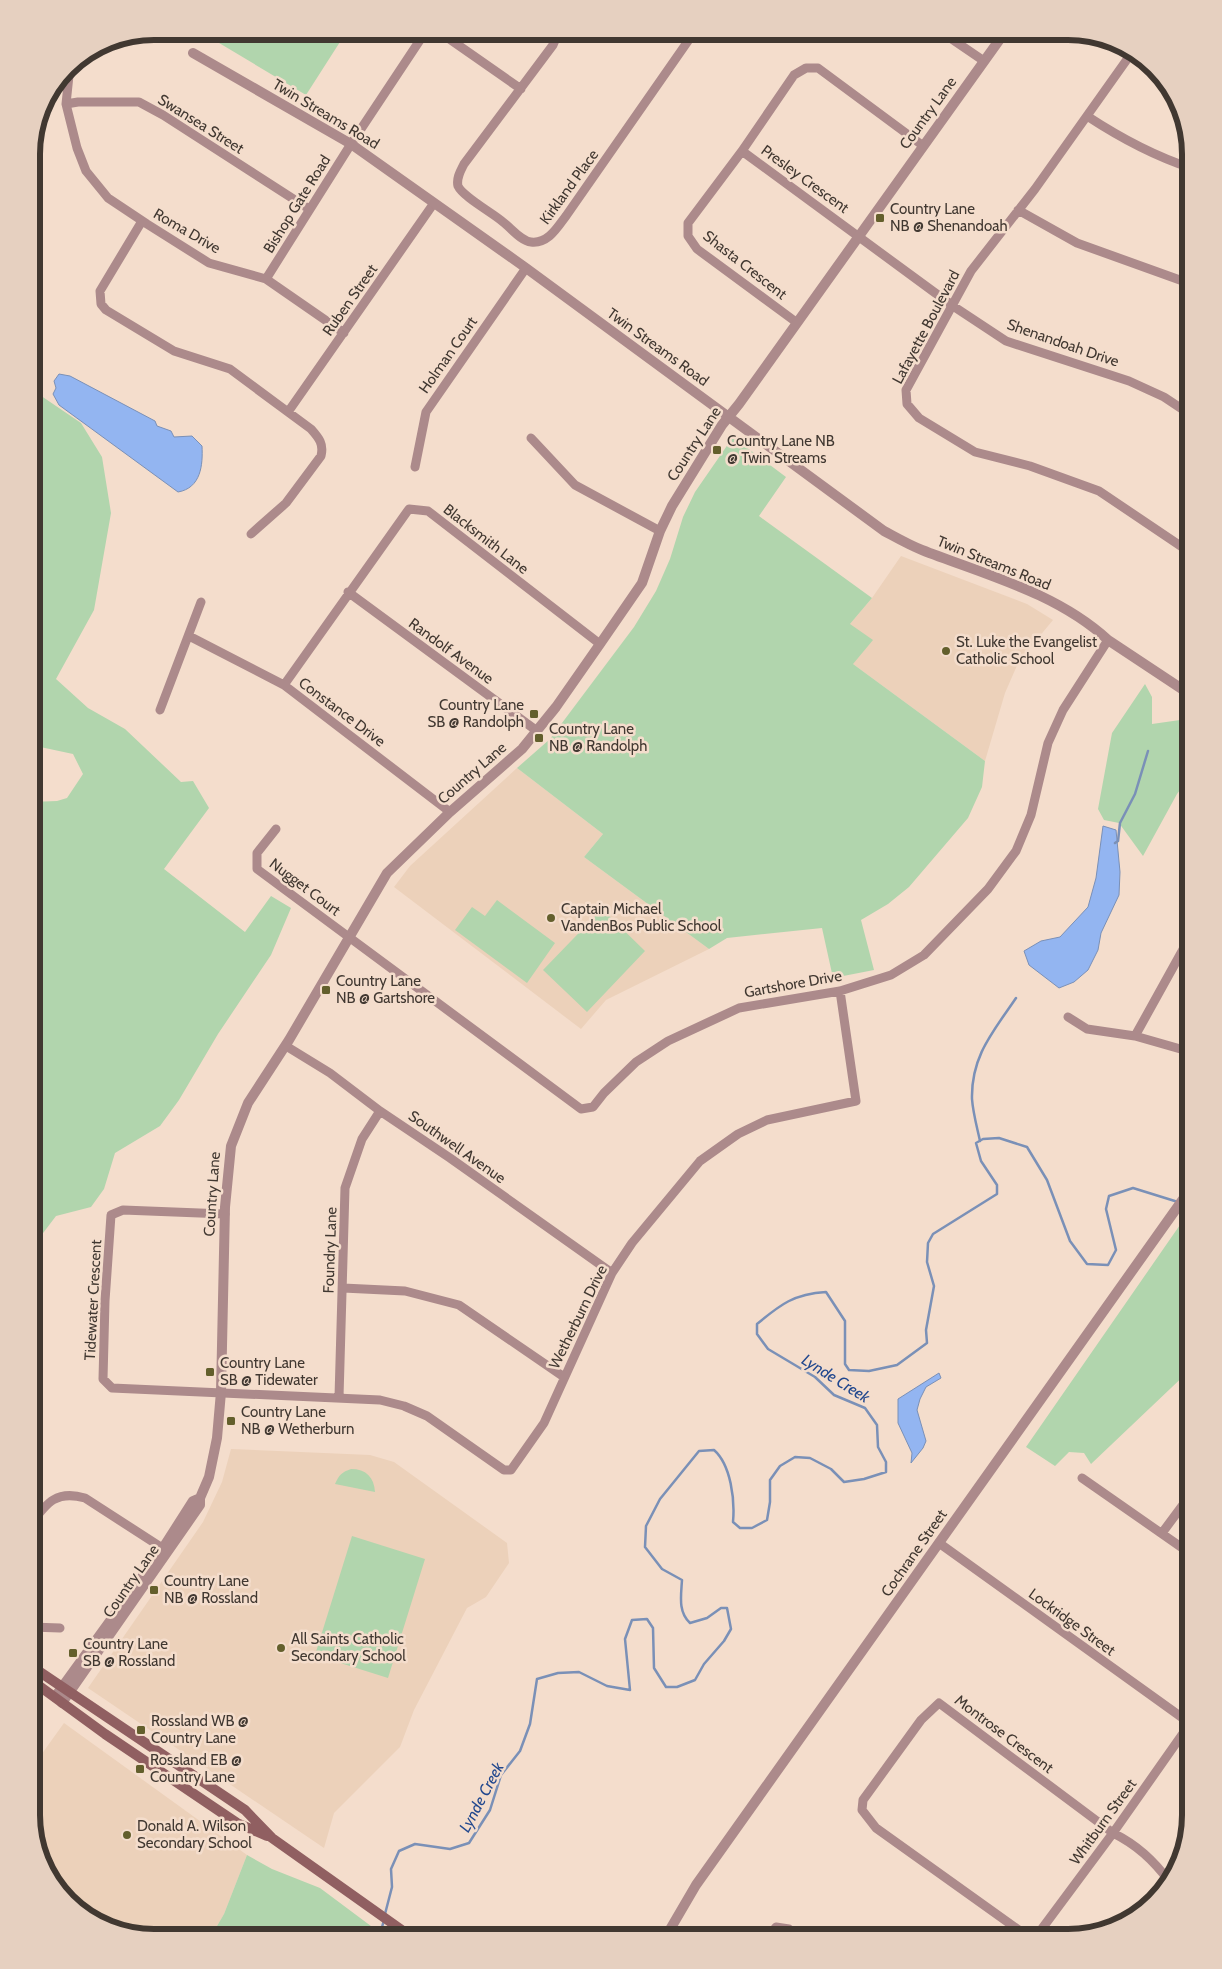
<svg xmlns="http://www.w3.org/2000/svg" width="1222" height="1969" font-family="Cabin,sans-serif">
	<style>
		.built { fill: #ecd1ba }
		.green { fill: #b1d5ad }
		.water { fill: #93b5f1; stroke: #7a90b7 }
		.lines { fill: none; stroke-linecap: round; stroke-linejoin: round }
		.stream { stroke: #7a90b7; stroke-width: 2.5 }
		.minor { stroke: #ac8a8b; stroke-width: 9 }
		.tertiary { stroke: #ac8a8b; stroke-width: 10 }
		.secondary { stroke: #905f61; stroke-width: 10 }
		.poi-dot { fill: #635f2c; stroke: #f4ddcc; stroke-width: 2 }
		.labels { text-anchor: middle; stroke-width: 5; stroke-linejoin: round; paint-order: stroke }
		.street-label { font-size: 15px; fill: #413831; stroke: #f4ddcc }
		.poi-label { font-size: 15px; fill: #413831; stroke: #f4ddcc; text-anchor: start }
		.water-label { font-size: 16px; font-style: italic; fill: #22488e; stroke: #f4ddcc }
		.rim { fill: none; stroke: #413831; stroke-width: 6 }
	</style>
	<rect width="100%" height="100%" fill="#f4ddcc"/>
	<!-- built -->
	<path class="built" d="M901,556L1027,604L1053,620L1019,661L1005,693L985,761L853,664L850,624L872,598Z
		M517,768L603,834L584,857L709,949L606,1000L581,1029L394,887L410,866Z
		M231,1449L370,1455L394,1462L507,1543L509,1563L486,1597L467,1608L414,1710L400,1747L334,1813L324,1848L88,1688L203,1522L222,1482Z
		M64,1723L247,1855L224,1914L210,1938H146L86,1917L44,1869L31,1815V1769Z"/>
	<!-- green -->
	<path class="green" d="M199,31H347L306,95Z
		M31,389L81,423L102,457L111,513L94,610L56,679L88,708L125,729L181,782L193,781L209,808L164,869L245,932L271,896L291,908L271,955L218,1034L179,1100L160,1126L115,1153L104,1189L91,1207L56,1216L31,1249V802L57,801L67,798L83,774L73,754L31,745Z
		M733,437L786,477L759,516L872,598L850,624L873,640L853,664L985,761L982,787L968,818L909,887L888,904L861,920L874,970L833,978L822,928L727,938L709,949L584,857L603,834L517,768L550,739L634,627L656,591L670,559L683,517L695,492Z
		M1145,684L1152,697V724L1187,719L1191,721V775L1177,794L1143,856L1119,823L1104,820L1098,809L1112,733Z
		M497,900L555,943L527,983L455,930L472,907L485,916Z
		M602,909L645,951L587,1012L543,970Z
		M1191,1209V1369L1091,1464L1084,1453L1069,1452L1055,1466L1026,1447Z
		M351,1469C366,1469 374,1477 375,1492L335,1484C339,1475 342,1472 351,1469Z
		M352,1536L425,1559L388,1678L315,1655Z
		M247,1855L272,1869L320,1888L387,1938H210L224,1914Z"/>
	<!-- water -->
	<path class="water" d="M59,374L70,376L155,421L157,426L171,431L174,437L192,436L202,446C203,465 201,488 178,492L59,405L53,394L56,388L54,381Z
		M1103,826L1116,830L1120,872L1119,895L1101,933L1098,950L1088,970L1074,982L1059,988L1029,965L1024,951L1041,941L1060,937L1088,907L1096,878Z
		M939,1373L941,1378L926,1387L920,1399L917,1410L926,1441L923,1448L911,1463L912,1453L898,1423V1399Z"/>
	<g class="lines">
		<!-- stream -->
		<path class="stream" d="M31,758V748
			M1115,843L1118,841L1120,823L1135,794L1148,751
			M980,1141C977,1127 973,1113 972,1099C971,1056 993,1032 1016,998
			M1183,1203L1191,1206
			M385,1914L392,1887L391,1869L399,1851L415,1844L450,1849L469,1843L490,1810L501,1775L520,1751L530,1724L537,1679L558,1673L579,1672L607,1686L630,1690L625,1639L632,1620L647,1619L653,1628L654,1668L666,1687H677L695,1680L704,1664L724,1641L731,1629L727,1608H721L707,1618L690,1623C678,1612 681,1596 682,1580L662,1569L645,1547L646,1526L660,1499L699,1451L714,1450C731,1465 735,1500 733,1522L740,1528H752L767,1520L770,1502V1480L780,1466L795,1457L810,1458L831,1469L844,1482L864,1479L886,1472V1462L878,1447L877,1425L865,1408L834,1395L815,1377L768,1349L757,1334V1324C781,1304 794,1294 826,1292L845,1321V1364L849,1370L869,1371L897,1365L927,1343L926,1330L934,1286L927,1262L928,1243L933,1234L997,1194V1185L981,1161L976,1143L983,1139L999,1138L1027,1147L1047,1180L1070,1241L1087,1264L1108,1265L1116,1250L1106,1209L1109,1196L1133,1188L1178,1202
			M379,1938L384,1920"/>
		<!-- minor -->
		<path class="minor" d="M438,31L521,89
			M559,31L553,45L464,164C461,170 456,178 458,186C463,197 493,213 503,222C511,228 521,241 531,242C548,244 557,228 566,216L695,31
			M940,31L984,61
			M1133,51L1035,189L971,271L906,390L907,404L919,418L975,452L1030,466L1099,491L1191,553
			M70,66L66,104L77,148L86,171L108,198L147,224L209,263L266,279L344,333
			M66,104L78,102H139L163,115L309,209
			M1087,116C1119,137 1154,156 1191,168
			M742,151L953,306L1006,341L1129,381L1164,397L1191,415
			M1018,210L1077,243L1191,284
			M142,221L100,291L101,304L106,310L174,351L230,369L311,429C319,438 324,444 321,456L286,503L251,534
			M266,279L351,144L426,31
			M796,322L697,249L688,236V223L742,151L794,75L806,68H818L922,145
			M288,412L434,203
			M531,438L575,485L660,531
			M415,467L426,412L526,268
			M348,592L537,731
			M189,636L284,685
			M160,710L201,602
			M450,812L284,685L409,509L428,511L600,644
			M276,829L257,853V869L581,1109L593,1107L604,1093L636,1062L668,1041L739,1008L840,991L891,975L924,955L988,889L1016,851L1031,815L1048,743L1063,710L1108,640
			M1068,1017L1087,1029L1135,1036L1191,1052
			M1135,1036L1191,935
			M286,1046L330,1073L380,1111L450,1158L612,1273
			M225,1214L123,1210L111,1215L105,1301L103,1379L112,1388L380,1400L404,1406L427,1416L504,1470H511L544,1423L612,1273L632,1243L700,1161L738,1134L767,1120L856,1101L840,991
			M343,1288L405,1291L459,1305L564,1377
			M339,1397L345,1188L362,1139L380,1111
			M1082,1478L1191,1554
			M31,1524C47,1502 57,1490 85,1498L167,1551
			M1162,1533L1191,1494
			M939,1543L1191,1724
			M31,1627L60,1628
			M767,1938L776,1927L789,1929L801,1938
			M1030,1938L876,1828L862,1810L863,1800L921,1720L939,1703L1113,1833C1137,1845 1153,1860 1169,1881
			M1035,1938L1113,1833L1191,1722"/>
		<!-- tertiary -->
		<path class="tertiary" d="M193,53L351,144L526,268L884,531C897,538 909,545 922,550C986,575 1057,593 1108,640L1191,695
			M55,1697L163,1548L193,1501L200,1498
			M62,1703L200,1505V1498L209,1477L217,1438L221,1392L225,1207L231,1146L248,1103L289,1040L387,873L450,812L522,749L556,707L600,644L642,583L660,531L672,506L722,425L739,404L1005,32
			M665,1938L696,1885L1191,1188"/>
		<!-- secondary -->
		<path class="secondary" d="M31,1666L245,1810L272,1838L413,1938
			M31,1680L105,1734L237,1823L267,1836"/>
	</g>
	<!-- markers -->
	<g class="poi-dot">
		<rect x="875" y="213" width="10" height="10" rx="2.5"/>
		<rect x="712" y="445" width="10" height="10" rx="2.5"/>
		<circle cx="946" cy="651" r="5"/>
		<rect x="529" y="709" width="10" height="10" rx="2.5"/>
		<rect x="534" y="733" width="10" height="10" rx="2.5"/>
		<circle cx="551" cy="918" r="5"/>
		<rect x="321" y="985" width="10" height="10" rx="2.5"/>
		<rect x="205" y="1367" width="10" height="10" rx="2.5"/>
		<rect x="226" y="1416" width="10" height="10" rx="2.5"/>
		<rect x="149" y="1585" width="10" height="10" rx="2.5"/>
		<circle cx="281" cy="1648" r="5"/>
		<rect x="68" y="1648" width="10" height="10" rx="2.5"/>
		<rect x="136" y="1725" width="10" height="10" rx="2.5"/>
		<rect x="135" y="1764" width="10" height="10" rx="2.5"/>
		<circle cx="127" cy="1835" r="5"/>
	</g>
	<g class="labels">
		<!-- street labels -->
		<g class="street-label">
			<text transform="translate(928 113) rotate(-54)" y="5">Country Lane</text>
			<text transform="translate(326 114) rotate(31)" y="5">Twin Streams Road</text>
			<text transform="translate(201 124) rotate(32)" y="5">Swansea Street</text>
			<text transform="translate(805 179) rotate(36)" y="5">Presley Crescent</text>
			<text transform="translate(569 187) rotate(-54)" y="5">Kirkland Place</text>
			<text transform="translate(297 204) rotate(-58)" y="5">Bishop Gate Road</text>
			<text transform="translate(187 231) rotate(30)" y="5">Roma Drive</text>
			<text transform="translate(745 265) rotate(38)" y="5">Shasta Crescent</text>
			<text transform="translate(350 300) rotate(-55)" y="5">Ruben Street</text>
			<text transform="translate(926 327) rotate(-62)" y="5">Lafayette Boulevard</text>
			<text transform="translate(1063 343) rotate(19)" y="5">Shenandoah Drive</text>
			<text transform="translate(658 347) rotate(36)" y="5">Twin Streams Road</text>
			<text transform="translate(448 355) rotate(-55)" y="5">Holman Court</text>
			<text transform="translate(694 444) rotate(-57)" y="5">Country Lane</text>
			<text transform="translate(486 539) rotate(38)" y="5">Blacksmith Lane</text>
			<text transform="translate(994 563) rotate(22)" y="5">Twin Streams Road</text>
			<text transform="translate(451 651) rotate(36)" y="5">Randolf Avenue</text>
			<text transform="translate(342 712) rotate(37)" y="5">Constance Drive</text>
			<text transform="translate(472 773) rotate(-41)" y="5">Country Lane</text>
			<text transform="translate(305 887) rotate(37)" y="5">Nugget Court</text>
			<text transform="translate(793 984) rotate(-10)" y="5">Gartshore Drive</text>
			<text transform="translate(457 1147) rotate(35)" y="5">Southwell Avenue</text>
			<text transform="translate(212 1194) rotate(-86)" y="5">Country Lane</text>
			<text transform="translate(330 1250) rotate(-88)" y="5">Foundry Lane</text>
			<text transform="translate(93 1300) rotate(-87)" y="5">Tidewater Crescent</text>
			<text transform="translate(578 1317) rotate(-64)" y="5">Wetherburn Drive</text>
			<text transform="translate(914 1553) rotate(-55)" y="5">Cochrane Street</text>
			<text transform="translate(131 1581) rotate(-55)" y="5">Country Lane</text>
			<text transform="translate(1072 1622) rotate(36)" y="5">Lockridge Street</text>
			<text transform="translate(1004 1734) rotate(37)" y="5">Montrose Crescent</text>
			<text transform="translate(1103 1822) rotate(-54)" y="5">Whitburn Street</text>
		</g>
		<!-- poi labels -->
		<g class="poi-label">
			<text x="890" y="214">Country Lane<tspan x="890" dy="17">NB @ Shenandoah</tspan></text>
			<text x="727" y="446">Country Lane NB<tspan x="727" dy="17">@ Twin Streams</tspan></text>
			<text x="956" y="647">St. Luke the Evangelist<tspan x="956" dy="17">Catholic School</tspan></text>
			<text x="524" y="710" text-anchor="end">Country Lane<tspan x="524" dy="17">SB @ Randolph</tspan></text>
			<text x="549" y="734">Country Lane<tspan x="549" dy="17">NB @ Randolph</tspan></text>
			<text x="561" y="914">Captain Michael<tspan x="561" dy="17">VandenBos Public School</tspan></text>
			<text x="336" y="986">Country Lane<tspan x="336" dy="17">NB @ Gartshore</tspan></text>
			<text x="220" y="1368">Country Lane<tspan x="220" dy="17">SB @ Tidewater</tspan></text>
			<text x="241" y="1417">Country Lane<tspan x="241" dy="17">NB @ Wetherburn</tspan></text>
			<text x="164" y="1586">Country Lane<tspan x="164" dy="17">NB @ Rossland</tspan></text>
			<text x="291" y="1644">All Saints Catholic<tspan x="291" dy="17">Secondary School</tspan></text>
			<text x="83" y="1649">Country Lane<tspan x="83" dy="17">SB @ Rossland</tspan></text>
			<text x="151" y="1726">Rossland WB @<tspan x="151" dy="17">Country Lane</tspan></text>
			<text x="150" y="1765">Rossland EB @<tspan x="150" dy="17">Country Lane</tspan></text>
			<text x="137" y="1831">Donald A. Wilson<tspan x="137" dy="17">Secondary School</tspan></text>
		</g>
		<!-- water labels -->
		<g class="water-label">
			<text transform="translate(836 1378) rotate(32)" y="6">Lynde Creek</text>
			<text transform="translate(481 1797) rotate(-62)" y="6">Lynde Creek</text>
		</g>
	</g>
	<!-- crop -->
	<path d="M0 0H1222V1969H0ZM154 40H1068A114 114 0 0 1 1182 154V1815A114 114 0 0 1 1068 1929H154A114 114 0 0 1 40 1815V154A114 114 0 0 1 154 40Z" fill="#e6d0c0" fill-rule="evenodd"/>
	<path class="rim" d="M154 40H1068A114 114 0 0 1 1182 154V1815A114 114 0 0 1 1068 1929H154A114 114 0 0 1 40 1815V154A114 114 0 0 1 154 40Z"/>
</svg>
